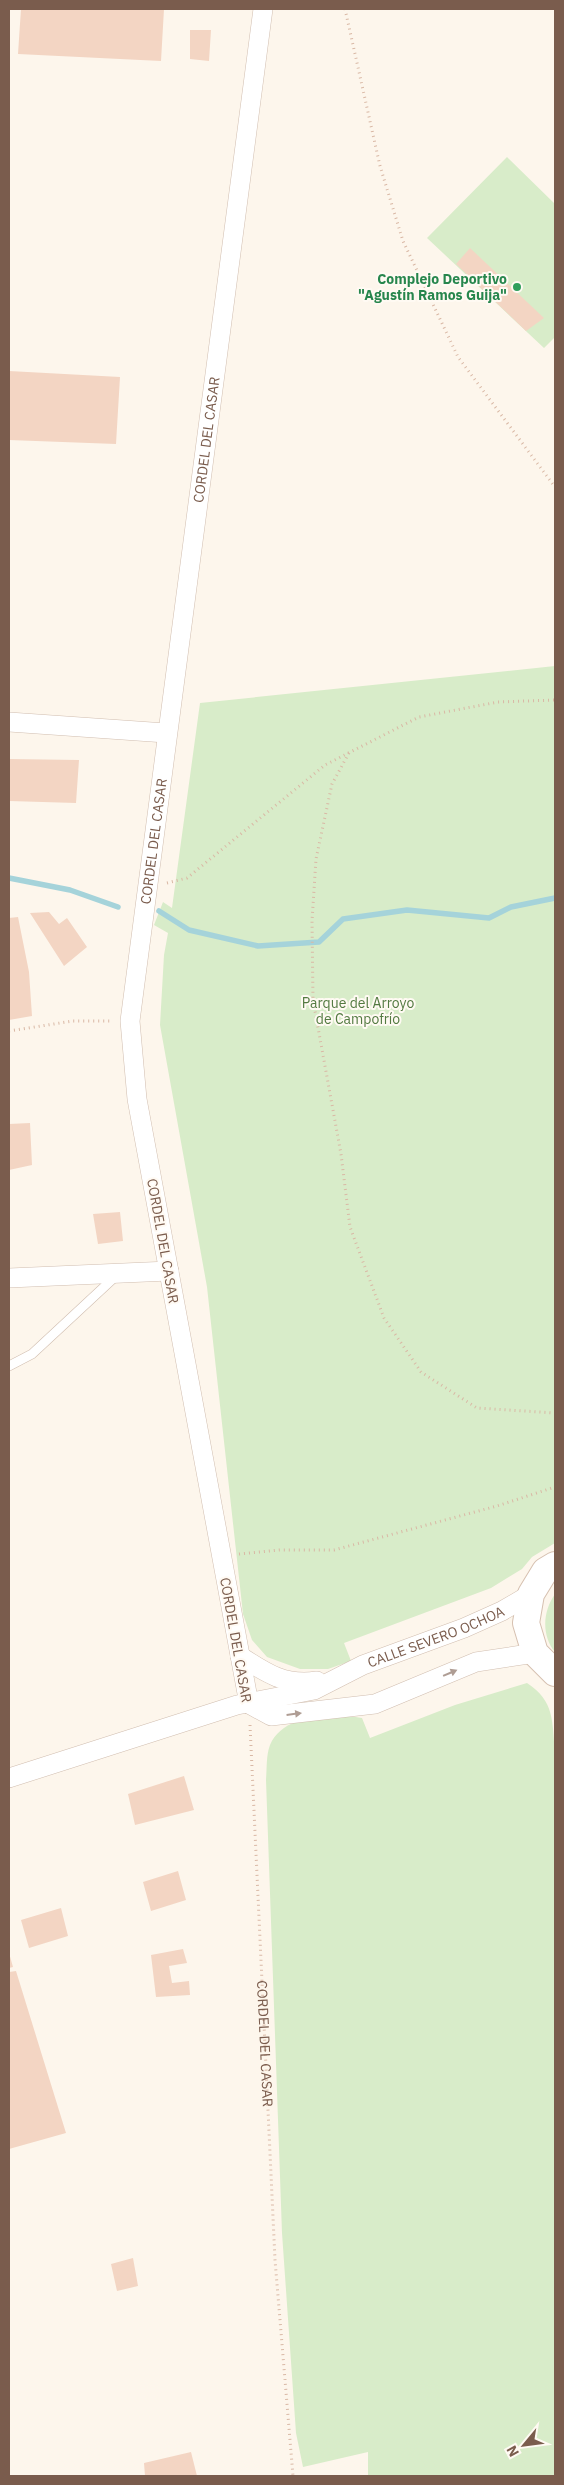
<svg xmlns="http://www.w3.org/2000/svg" width="564" height="2485" font-family="'IBM Plex Sans',sans-serif">
	<style>
		.green { fill: #d8ecc9 }
		.lines { fill: none; stroke-linecap: round; stroke-linejoin: round }
		.stream { stroke: #a5d3da; stroke-width: 5.5 }
		.building { fill: #f3d5c3 }
		.service-casing { stroke: #d1beb0; stroke-width: 10 }
		.minor-casing { stroke: #d1beb0; stroke-width: 20 }
		.secondary-casing { stroke: #d6c0b0; stroke-width: 28 }
		.path { stroke: #d9b8a5; stroke-width: 3; stroke-dasharray: 1 4; stroke-linecap: butt }
		.service { stroke: #fff; stroke-width: 9 }
		.minor { stroke: #fff; stroke-width: 19 }
		.secondary { stroke: #fff; stroke-width: 26 }
		.oneway { fill: #af9d94 }
		.leisure-dot { fill: #2e9e5b; stroke: #fffaf3; stroke-width: 2 }
		.labels { text-anchor: middle; stroke-width: 4; stroke-linejoin: round; paint-order: stroke }
		.leisure-label { font-size: 14px; font-weight: bold; fill: #27864d; stroke: #fffaf3; text-anchor: end }
		.street-label { font-size: 14px; fill: #7a5c4d; stroke: #fffaf3 }
		.park-label { font-size: 14px; fill: #537a41; stroke: #fffaf3 }
	</style>
	<rect width="100%" height="100%" fill="#fdf6ec"/>
	<!-- green -->
	<path class="green" d="M507,157L555,204V337L544,348L427,238Z
		M555,666V1543L532,1557L522,1569L491,1588L344,1643L351,1661L328,1669H300L267,1657L252,1640L243,1614L207,1287L160,1025L164,955L168,933L154,925L163,902L172,908L200,703Z
		M555,1594V1652C541,1635 543,1611 555,1594Z
		M527,1683C555,1701 552,1722 555,1752V2476H368V2452L303,2467L296,2433L282,2233L266,1780C267,1769 266,1755 270,1745C284,1713 333,1713 362,1718L370,1738L455,1705Z"/>
	<g class="lines">
		<!-- stream -->
		<path class="stream" d="M9,878L70,890L118,907
			M159,911L189,930L258,946L319,942L343,919L407,910L489,918L511,907L555,898"/>
	</g>
	<!-- building -->
	<path class="building" d="M21,9H164L161,61L18,54Z
		M190,30H211L209,61L190,59Z
		M470,248L544,318L526,331L456,264Z
		M9,371L120,377L116,444L9,440Z
		M9,759L79,760L76,803L9,801Z
		M49,912L59,924L67,918L87,947L64,966L30,913Z
		M18,917L29,972L32,1016L9,1020V918Z
		M30,1123L32,1165L9,1170V1124Z
		M120,1212L123,1241L98,1244L93,1214Z
		M184,1776L194,1810L135,1825L128,1794Z
		M178,1871L186,1900L151,1911L143,1882Z
		M61,1908L68,1936L29,1948L21,1920Z
		M183,1949L187,1963L169,1966L172,1983L189,1981L190,1995L156,1997L151,1955Z
		M9,1953L13,1967L9,1968Z
		M16,1971L66,2133L9,2149V1972Z
		M133,2258L138,2286L117,2291L111,2264Z
		M191,2452L197,2476H145L144,2463Z"/>
	<g class="lines">
		<defs>
			<path id="service" d="M9,1366L32,1354L117,1275"/>
			<g id="minor">
				<path d="M9,722L166,733"/>
				<path d="M9,1278L169,1271"/>
				<path d="M240,1656C266,1673 285,1686 317,1681"/>
				<path id="s2" d="M249,1704L137,1099L130,1021L263,9"/>
				<path d="M249,1704L271,1716L375,1704L476,1662L535,1653"/>
				<path id="s3" d="M9,1778L237,1705L314,1690L363,1665L464,1628L502,1611L531,1594"/>
			</g>
			<path id="secondary" d="M555,1565L545,1571L531,1594L526,1623L535,1653L555,1673"/>
		</defs>
		<!-- service casing -->
		<use href="#service" class="service-casing"/>
		<!-- minor casing -->
		<use href="#minor" class="minor-casing"/>
		<!-- secondary casing -->
		<use href="#secondary" class="secondary-casing"/>
		<!-- path -->
		<g class="path">
			<path d="M345,9L380,166L403,241L458,357L555,487"/>
			<path d="M349,753L332,784L316,859L312,921L313,1000L341,1154L350,1227L384,1318L421,1372L477,1408L555,1413"/>
			<path d="M167,883L187,878L325,765L419,717L498,702L555,700"/>
			<path d="M9,1031L73,1021H112"/>
			<path d="M239,1554L279,1550H334L497,1506L555,1487"/>
			<path id="s1" d="M250,1725L275,2260L293,2476"/>
		</g>
		<!-- service -->
		<use href="#service" class="service"/>
		<!-- minor -->
		<use href="#minor" class="minor"/>
		<!-- secondary -->
		<use href="#secondary" class="secondary"/>
	</g>
	<!-- one-way arrows -->
	<defs><path id="oneway-solid" d="M-6-.8H1V-3.2L6.5 0L1 3.2V.8H-6Z" transform="scale(1.25)"/></defs>
	<g class="oneway">
		<use href="#oneway-solid" transform="translate(450 1673) rotate(-23)"/>
		<use href="#oneway-solid" transform="translate(294 1714) rotate(-7)"/>
	</g>
	<!-- markers -->
	<circle class="leisure-dot" cx="517" cy="287" r="5"/>
	<g class="labels">
		<!-- leisure labels -->
		<g class="leisure-label">
			<text x="507" y="284">Complejo Deportivo<tspan x="507" dy="16">"Agustín Ramos Guija"</tspan></text>
		</g>
		<!-- street labels -->
		<g class="street-label">
			<text dy="5" stroke="none"><textPath href="#s2" startOffset="1280">CORDEL DEL CASAR</textPath></text>
			<text dy="5" stroke="none"><textPath href="#s2" startOffset="875">CORDEL DEL CASAR</textPath></text>
			<text transform="translate(163 1241) rotate(80)" y="5">CORDEL DEL CASAR</text>
			<text dy="5" stroke="none"><textPath href="#s3" startOffset="451">CALLE SEVERO OCHOA</textPath></text>
			<text transform="translate(236 1640) rotate(80)" y="5">CORDEL DEL CASAR</text>
			<text dy="5" stroke="none"><textPath href="#s1" startOffset="319">CORDEL DEL CASAR</textPath></text>
		</g>
		<!-- park labels -->
		<g class="park-label">
			<text x="358" y="1008">Parque del Arroyo<tspan x="358" dy="16">de Campofrío</tspan></text>
		</g>
	</g>
	<!-- border -->
	<rect width="564" height="2485" fill="none" stroke="#7a5c4d" stroke-width="20"/>
	<!-- north arrow -->
	<g transform="translate(524 2445) rotate(241)" stroke="#fffaf3" stroke-width="4" paint-order="stroke">
	<path d="M0-4L9 19L0 12L-9 19Z" fill="#7a5c4d"/>
	<text y="-8" font-size="14" font-weight="bold" text-anchor="middle" fill="#7a5c4d">N</text>
	</g>
</svg>
